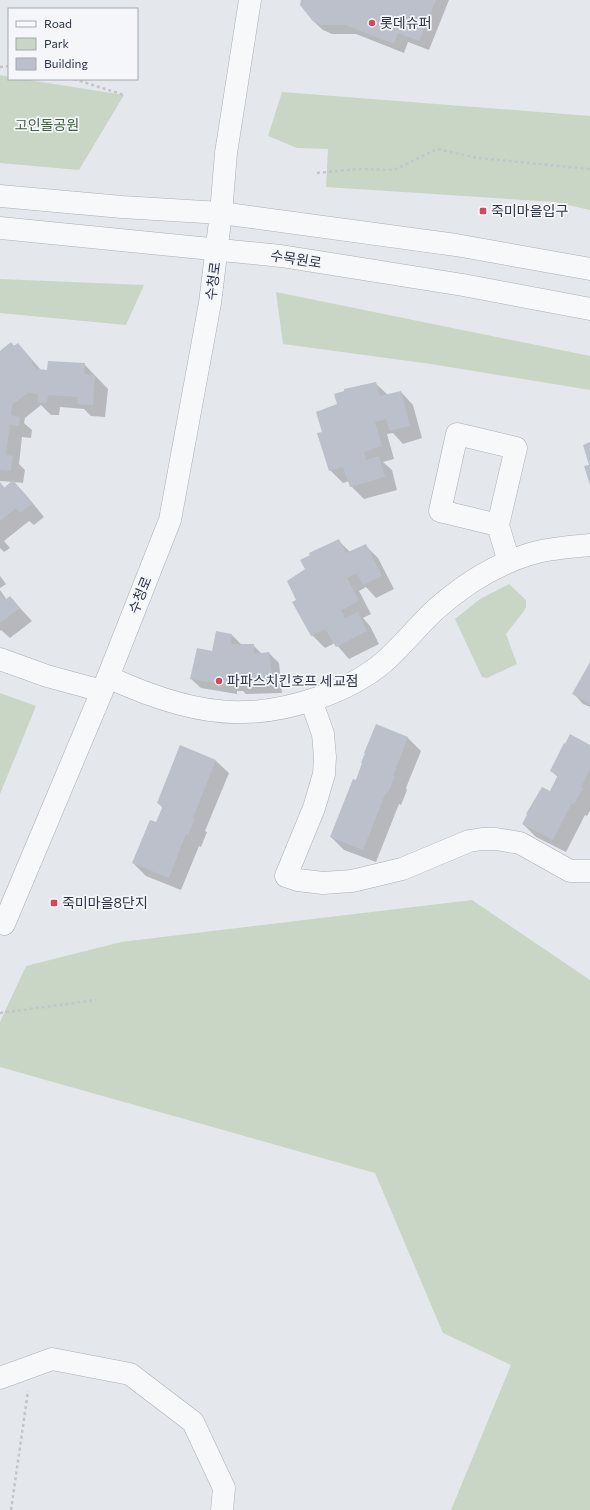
<svg xmlns="http://www.w3.org/2000/svg" width="590" height="1510" font-family="Commissioner,'Noto Sans KR',sans-serif">
	<style>
		.green { fill: #c9d6c5 }
		.shadow { fill: #0003 }
		.building { fill: #bbc0ca }
		.lines { fill: none; stroke-linecap: round; stroke-linejoin: round }
		.minor-casing { stroke: #a9aeb7; stroke-width: 23 }
		.path { stroke: #c2c5cb; stroke-width: 2.5; stroke-dasharray: 3 3; stroke-linecap: butt }
		.minor { stroke: #f7f8fa; stroke-width: 22 }
		.poi-dot { fill: #d1495b; stroke: #f4f6f9; stroke-width: 1.5 }
		.labels { text-anchor: middle; stroke-width: 3.5; stroke-linejoin: round; paint-order: stroke }
		.poi-label { font-size: 14px; fill: #2b3445; stroke: #f4f6f9; text-anchor: start }
		.park-label { font-size: 14px; fill: #3f6138; stroke: #f4f6f9 }
		.street-label { font-size: 14px; fill: #2b3445; stroke: #f4f6f9 }
	</style>
	<rect width="100%" height="100%" fill="#e4e7ec"/>
	<!-- green -->
	<path class="green" d="M0,75L9,77V79H22L124,95L79,170L0,163Z
		M282,92L590,116V210L555,202L326,187L328,149L297,148L268,136Z
		M0,279L144,285L126,325L0,313Z
		M276,292L590,356V390L431,364L283,344Z
		M509,584L526,600V607L524,611L506,634L517,664L487,678L482,677L455,619L480,599Z
		M0,693L36,706L0,794Z
		M472,900L590,980V1510H451L511,1365L443,1333L375,1173L0,1067V1022L26,966L121,942Z"/>
	<!-- shadow -->
	<path class="shadow" d="M302,0H449L429,50L408,42L404,53L356,34H332L323,30L312,20Z
		M18,344L41,370L48,371L84,364L108,389L105,417L91,416L84,409L60,407L59,415H51L41,405L25,418L24,423L32,430L31,438L22,437L19,464L25,470L23,483L14,482L26,495L44,517L34,525L29,521L4,541L10,548L4,552L0,548V483L5,488L13,482L0,481V353Z
		M375,383L388,395L401,392L413,405L422,438L403,444L393,433L387,434L394,459L383,462L392,470L397,490L364,499L351,486L349,481L343,483L330,470L323,433L338,405Z
		M339,541L350,552L365,545L378,558L394,589L376,598L366,587L359,591L371,614L363,618L370,626L379,644L349,659L335,643L325,648L312,635L293,602L298,600L307,570Z
		M0,576L6,584L0,588Z
		M0,590L7,600L10,597L32,621L10,638L1,630L0,631Z
		M232,635L242,645H253L262,654L269,653L279,663L282,693L246,694L243,691H237V694L201,688L191,679L213,653Z
		M590,664V707L583,704L574,694Z
		M377,725L408,738L421,751L406,788L407,790L401,805L399,804L376,862L344,850L331,837L356,781Z
		M181,746L216,761L229,773L205,831L207,832L201,847L199,846L181,890L146,876L133,863L156,823L163,808L158,803Z
		M590,746V811L587,816L585,815L566,852L536,837L523,824L550,792L558,777L551,771Z"/>
	<!-- building -->
	<path class="building" d="M301,0H436L419,41L398,33L394,44L345,25H321L312,20L300,5Z
		M11,342L14,346L18,343L33,361L31,362L37,369L47,370L48,361L85,363L84,374L95,375L93,405L77,404L78,397L48,395L47,403L37,402L38,394L28,393L12,405L11,415L20,417L19,426L10,425L6,455L13,456L11,471L0,470V351Z
		M376,382L380,396L401,391L410,426L390,431L386,419L375,422L382,446L364,452L366,460L379,456L385,477L350,487L343,467L329,471L317,433L322,432L316,412L337,404L334,394L344,391V389Z
		M590,442V485L584,466L589,465L583,445Z
		M13,480L32,504L20,513L16,508L0,521V482L4,488Z
		M339,539L346,553L366,544L382,576L363,585L357,573L347,578L359,601L341,610L345,618L358,612L367,631L336,647L325,629L311,636L292,602L296,600L287,581L305,569L300,560L310,555L309,553Z
		M0,593L5,600L10,596L20,608L0,623Z
		M216,631L232,634L231,644H254V654L269,652L273,683L235,685V682L228,681L227,685L190,679L197,648L212,651Z
		M590,662V704L572,694Z
		M376,724L408,737L393,776H395L388,793L386,792L363,850L330,837L353,779L356,780L362,763H361L365,753H364Z
		M570,734L590,745V770L581,787L583,788L574,804L572,803L553,840L522,824L527,815L526,814L542,787L550,791L558,775L550,771L564,743L565,744Z
		M180,745L216,760L193,818L195,819L188,835L186,834L169,878L132,863L150,820L156,822L163,806L157,803Z"/>
	<g class="lines">
		<defs>
			<path id="minor" d="M0,196L122,207L221,213L456,245L590,269
				M0,228L281,256L463,285L590,309
				M457,434L516,448L498,525L440,511Z
				M498,525L509,562
				M0,659L47,676L102,691
				M108,677C149,696 199,714 244,712C270,712 294,706 318,698C341,690 365,678 384,662C402,646 417,627 435,610C463,585 494,565 530,554C549,548 570,547 590,545
				M311,700L323,734L325,757L324,774L314,808L286,876L298,880L323,883L352,881L402,869L469,841L482,839H496L520,843L570,871H590
				M4,924L108,677L170,520L210,303L221,213L226,153L250,0
				M0,1378L52,1359L130,1374L193,1422L224,1488L222,1510"/>
		</defs>
		<!-- minor casing -->
		<use href="#minor" class="minor-casing"/>
		<!-- path -->
		<path class="path" d="M0,67L9,66
			M74,79L124,95
			M317,173L358,169L394,170L437,149L478,158L590,169
			M0,1013L96,1000
			M11,1510L28,1391"/>
		<!-- minor -->
		<use href="#minor" class="minor"/>
	</g>
	<!-- markers -->
	<g class="poi-dot">
		<circle cx="372" cy="23" r="4"/>
		<rect x="479" y="207" width="8" height="8" rx="2"/>
		<circle cx="219" cy="681" r="4"/>
		<rect x="50" y="899" width="8" height="8" rx="2"/>
	</g>
	<g class="labels">
		<!-- poi labels -->
		<g class="poi-label">
			<text x="380" y="28">롯데슈퍼</text>
			<text x="491" y="216">죽미마을입구</text>
			<text x="227" y="686">파파스치킨호프 세교점</text>
			<text x="62" y="908">죽미마을8단지</text>
		</g>
		<!-- park labels -->
		<g class="park-label">
			<text x="47" y="130">고인돌공원</text>
		</g>
		<!-- street labels -->
		<g class="street-label">
			<text transform="translate(296 259) rotate(9)" y="5">수목원로</text>
			<text transform="translate(213 281) rotate(-83)" y="5">수청로</text>
			<text transform="translate(140 595) rotate(-68)" y="5">수청로</text>
		</g>
	</g>
	<!-- legend -->
	<rect x="8" y="8" width="130" height="72" fill="#f4f6f9" stroke="#a4a8b1"/>
	<rect x="16" y="21" width="20" height="6" fill="#f7f8fa" stroke="#a4a8b1"/>
	<text x="44" y="28" font-size="12" fill="#2b3445">Road</text>
	<rect x="16" y="38" width="20" height="12" fill="#c9d6c5" stroke="#a4a8b1"/>
	<text x="44" y="48" font-size="12" fill="#2b3445">Park</text>
	<rect x="16" y="58" width="20" height="12" fill="#bbc0ca" stroke="#a4a8b1"/>
	<text x="44" y="68" font-size="12" fill="#2b3445">Building</text>
</svg>
